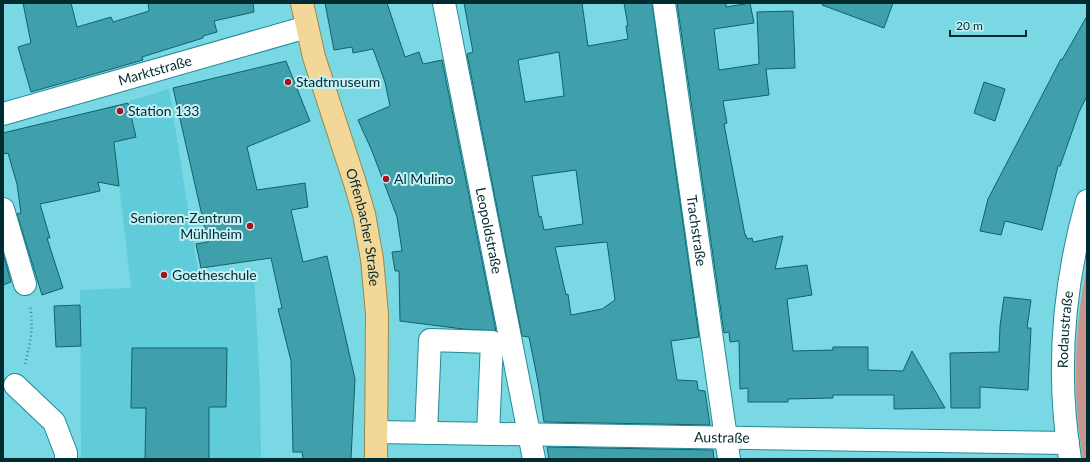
<svg xmlns="http://www.w3.org/2000/svg" width="1090" height="462" font-family="Lato,sans-serif">
	<style>
		.built { fill: #60cbd9 }
		.green { fill: #c7948e }
		.building { fill: #3fa0ac; stroke: #11616a; fill-rule: evenodd }
		.lines { fill: none; stroke-linecap: round; stroke-linejoin: round }
		.minor-casing { stroke: #238b96; stroke-width: 24 }
		.major-casing { stroke: #978948; stroke-width: 24 }
		.path { stroke: #3f868e; stroke-width: 2.5; stroke-dasharray: 1 3; stroke-linecap: butt }
		.minor { stroke: #fff; stroke-width: 22 }
		.major { stroke: #f2d799; stroke-width: 22 }
		.poi-dot { fill: #a7121b; stroke: #c5f0f6; stroke-width: 1.5 }
		.labels { text-anchor: middle; stroke-width: 4; stroke-linejoin: round; paint-order: stroke }
		.street-label { font-size: 14px; fill: #002b30; stroke: #c5f0f6 }
		.poi-label { font-size: 14px; fill: #002b30; stroke: #c5f0f6; text-anchor: start }
	</style>
	<rect width="100%" height="100%" fill="#79d8e3"/>
	<!-- built -->
	<path class="built" d="M169,89L199,278L254,271L260,390L261,459H81L80,290L131,288L116,157V141L136,137L129,101Z"/>
	<!-- green -->
	<path class="green" d="M1087,266V459H1083C1072,395 1074,329 1087,266Z"/>
	<!-- building -->
	<path class="building" d="M23,3H71L77,27L111,17L113,22L149,11L148,3H253L254,12L214,21L217,32L203,36V38L142,57L143,60L31,92L18,47L31,43Z
		M325,3H387L405,57L419,52L423,64L442,60L496,331L463,329L400,321L399,271H395L392,252L402,251L397,217L372,151L358,120L390,106L385,82L373,49L353,53L352,47L334,50Z
		M464,3H582L588,46L628,39L626,26H628L624,3H652L699,337L671,341L677,380L697,381L698,390L705,391L710,425L544,422L538,382L529,337L522,336L467,54L473,52ZM559,52L564,96L525,102L518,60ZM576,170L583,224L544,230L541,216L539,217L532,176ZM607,242L615,300L602,309L571,315L568,294L566,295L555,247Z
		M677,3H726V7L750,3L754,23L714,29L719,70L759,64L757,12L793,11L795,68L766,69L769,95L723,101L727,123L724,124L745,235H746L747,239L752,238L753,242L783,236L775,269L807,265L812,295L787,299L793,351L833,350V347H868V370L903,371L912,351L945,408L894,409V395H833V398L788,399V402H748V388L740,389L739,341L730,342L729,332L724,333Z
		M823,3H893L884,28L822,5Z
		M1087,16V96L1079,112L1060,166H1058L1042,230L1005,221L1001,235L980,231L988,199L1061,59L1062,60Z
		M286,61L310,121L247,147L257,190L305,183L308,207L291,210L303,262L327,256L355,379L351,459H303L302,452H293L291,361L278,309L282,308L271,258L201,268L196,244L208,242L173,88Z
		M984,82L1005,89L995,121L974,113Z
		M128,103L136,137L114,142L119,186L98,182L100,191L40,204L50,238H47L63,288L42,295L17,214L21,213L17,184L8,153L3,154V133Z
		M3,253L11,282L3,285Z
		M1004,297L1031,300L1027,328H1031L1028,390L980,387V408H951L950,353L999,352L1000,326Z
		M80,305L81,346L56,347L54,306Z
		M132,348H227L226,407H209V459H145L146,408H131Z
		M547,447L713,450L714,459H549Z"/>
	<g class="lines">
		<defs>
			<g id="minor">
				<path id="s1" d="M444,3L534,459"/>
				<path id="s2" d="M664,3L729,459"/>
				<path id="s3" d="M3,114L307,27"/>
				<path d="M3,209L25,284"/>
				<path d="M15,385L54,422L66,453V459"/>
				<path id="s4" d="M376,432L1068,443"/>
				<path d="M426,433L430,340L492,342L488,434"/>
				<path id="s5" d="M1070,459C1056,372 1063,286 1087,201"/>
			</g>
			<g id="major">
				<path id="s6" d="M302,3L314,57L355,183L364,214L372,259L377,314L376,459"/>
			</g>
		</defs>
		<!-- minor casing -->
		<use href="#minor" class="minor-casing"/>
		<!-- major casing -->
		<use href="#major" class="major-casing"/>
		<!-- path -->
		<path class="path" d="M25,364C30,344 34,327 30,306"/>
		<!-- minor -->
		<use href="#minor" class="minor"/>
		<!-- major -->
		<use href="#major" class="major"/>
	</g>
	<!-- markers -->
	<g class="poi-dot">
		<circle cx="288" cy="82" r="4"/>
		<circle cx="120" cy="111" r="4"/>
		<circle cx="386" cy="179" r="4"/>
		<circle cx="250" cy="226" r="4"/>
		<circle cx="164" cy="275" r="4"/>
	</g>
	<g class="labels">
		<!-- street labels -->
		<g class="street-label">
			<text dy="5" stroke="none"><textPath href="#s3" startOffset="158">Marktstraße</textPath></text>
			<text dy="5" stroke="none"><textPath href="#s6" startOffset="233">Offenbacher Straße</textPath></text>
			<text dy="5" stroke="none"><textPath href="#s1" startOffset="232">Leopoldstraße</textPath></text>
			<text dy="5" stroke="none"><textPath href="#s2" startOffset="230">Trachstraße</textPath></text>
			<text dy="5" stroke="none"><textPath href="#s5" startOffset="130">Rodaustraße</textPath></text>
			<text dy="5" stroke="none"><textPath href="#s4" startOffset="346">Austraße</textPath></text>
		</g>
		<!-- poi labels -->
		<g class="poi-label">
			<text x="296" y="87">Stadtmuseum</text>
			<text x="128" y="116">Station 133</text>
			<text x="394" y="184">Al Mulino</text>
			<text x="242" y="223" text-anchor="end">Senioren-Zentrum<tspan x="242" dy="16">Mühlheim</tspan></text>
			<text x="172" y="280">Goetheschule</text>
		</g>
	</g>
	<!-- border -->
	<rect width="1090" height="462" fill="none" stroke="#002b30" stroke-width="8"/>
	<!-- scale -->
	<path d="M950 30v6h76v-6" fill="none" stroke="#002b30" stroke-width="2"/>
	<text x="956" y="30" font-size="12" fill="#002b30" stroke="#c5f0f6" stroke-width="3" paint-order="stroke">20 m</text>
</svg>
